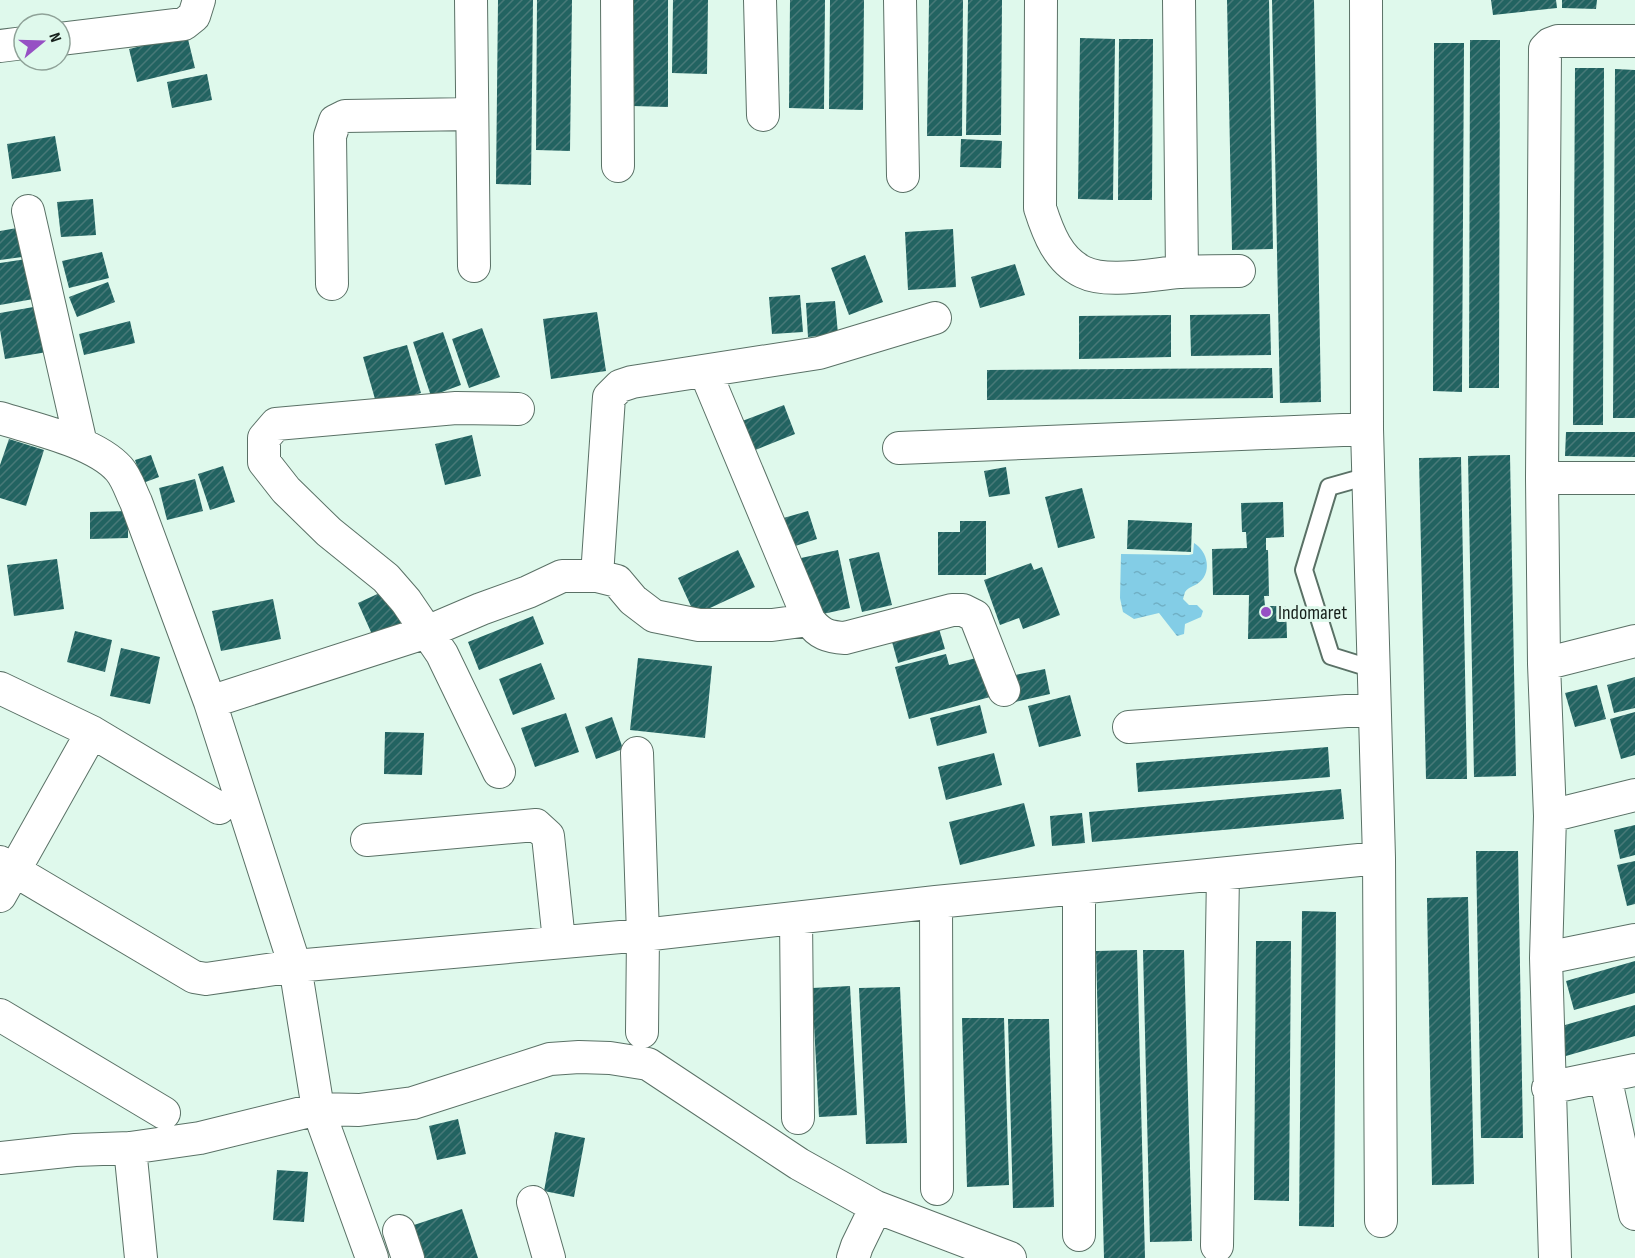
<svg xmlns="http://www.w3.org/2000/svg" width="1635" height="1258" font-family="'Sofia Sans Condensed',sans-serif">
	<style>
		.water { fill: url(#water-ripples) }
		.building { fill: url(#building-hatch) }
		.lines { fill: none; stroke-linecap: round; stroke-linejoin: round }
		.service-casing { stroke: #5a7166; stroke-width: 20 }
		.minor-casing { stroke: #5a7166; stroke-width: 34 }
		.service { stroke: #fff; stroke-width: 16 }
		.minor { stroke: #fff; stroke-width: 32 }
		.poi-dot { fill: #9650c4; stroke: #dff9ec; stroke-width: 2 }
		.labels { text-anchor: middle; stroke-width: 6; stroke-linejoin: round; paint-order: stroke }
		.poi-label { font-size: 20px; fill: #16201b; stroke: #dff9ec; text-anchor: start }
	</style>
	<defs>
		<pattern id="water-ripples" width="26" height="14" patternUnits="userSpaceOnUse" patternTransform="scale(1.5)"><rect width="26" height="14" fill="#83cde6"/><path d="M2 4q2-2 4 0t4 0M15 11q2-2 4 0t4 0" fill="none" stroke="#70b0c5"/></pattern>
		<pattern id="building-hatch" width="6" height="6" patternUnits="userSpaceOnUse" patternTransform="scale(1.5)"><rect width="6" height="6" fill="#226361"/><path d="M-1 1l2-2M0 6l6-6M5 7l2-2" fill="none" stroke="#487978"/></pattern>
	</defs>
	<rect width="100%" height="100%" fill="#dff9ec"/>
	<!-- water -->
	<path class="water" d="M1194,543C1208,551 1213,574 1197,584C1192,587 1189,587 1185,592L1183,599L1189,605H1197L1203,611L1201,617L1185,624L1184,634L1177,636L1159,613L1134,619L1123,612L1120,598L1121,554L1189,555L1193,554Z"/>
	<!-- building -->
	<path class="building" d="M498,0H533L531,185L496,184Z
		M537,0H572L570,151L536,150Z
		M634,0H668V107L633,106Z
		M673,0H708L707,74L672,73Z
		M790,0H825L824,109L789,108Z
		M830,0H864L863,110L829,109Z
		M929,0H963L962,136H927Z
		M968,0H1002L1001,135H966Z
		M1227,0H1269L1273,249L1232,250Z
		M1272,0H1314L1321,402L1280,403Z
		M1491,0H1556L1557,8L1493,15Z
		M1562,0H1597L1596,9L1562,8Z
		M187,35L195,68L137,82L129,49Z
		M1080,38L1115,39L1113,200L1078,199Z
		M1119,39H1153L1152,200H1118Z
		M1470,40H1500L1499,388H1469Z
		M1434,43H1464L1462,392L1433,391Z
		M1575,68H1604L1603,425H1573Z
		M1615,69L1635,70V418H1613Z
		M207,74L212,100L172,108L167,82Z
		M55,136L61,171L12,179L7,144Z
		M961,139L1002,141L1001,168L960,167Z
		M93,199L96,235L61,237L57,202Z
		M17,228L22,257L0,260V231Z
		M953,229L956,287L908,290L905,232Z
		M102,252L109,278L69,288L62,261Z
		M865,255L883,302L849,315L831,268Z
		M33,258L39,298L0,305V263Z
		M1015,264L1025,295L980,308L971,277Z
		M108,282L115,302L77,317L69,297Z
		M800,295L803,332L772,334L769,297Z
		M835,301L838,334L808,337L806,303Z
		M39,306L47,352L5,359L0,330V313Z
		M597,312L606,371L551,379L543,319Z
		M1270,314L1271,355L1191,356L1190,315Z
		M1171,315V357L1079,359V316Z
		M130,321L135,343L84,355L79,334Z
		M482,328L500,377L469,388L452,339Z
		M443,332L461,385L431,396L413,342Z
		M407,345L421,393L377,406L363,357Z
		M1272,368L1273,398L987,400V370Z
		M784,405L795,434L748,453L737,423Z
		M1566,432H1635V457L1565,456Z
		M472,435L481,476L445,485L435,444Z
		M9,439L44,450L26,506L0,498V465Z
		M151,455L159,477L143,483L135,460Z
		M1510,455L1516,776L1474,777L1468,456Z
		M1461,457L1467,779H1426L1419,458Z
		M223,466L235,502L210,510L198,474Z
		M1006,467L1010,494L989,497L984,471Z
		M195,479L203,511L167,520L159,488Z
		M1082,488L1095,538L1058,548L1045,497Z
		M1283,502L1284,537L1266,538V550H1268L1269,596H1264L1265,606H1286L1287,638L1248,639L1249,595H1213L1212,549L1247,548L1246,532H1242L1241,503Z
		M128,511V538L90,539V512Z
		M808,511L817,539L789,548L780,519Z
		M1128,520L1192,523L1191,552L1127,549Z
		M960,521H986V575H938V532H960Z
		M738,550L755,587L695,615L678,578Z
		M838,550L850,608L814,616L801,558Z
		M879,552L892,605L862,612L849,559Z
		M57,559L64,609L14,616L7,565Z
		M1031,563L1034,570L1042,567L1060,615L1023,629L1019,618L1000,625L984,580Z
		M386,590L403,628L375,641L358,603Z
		M273,599L281,639L221,651L212,611Z
		M533,616L544,644L479,670L468,642Z
		M937,622L945,649L898,663L890,635Z
		M75,631L112,640L105,672L67,662Z
		M121,648L160,657L150,704L110,696Z
		M946,654L949,665L980,657L990,697L909,719L895,667Z
		M638,658L712,666L705,738L630,730Z
		M541,663L555,699L513,715L499,679Z
		M1045,669L1050,694L1011,703L1005,677Z
		M1635,677V708L1614,713L1607,685Z
		M1597,685L1606,719L1575,727L1565,693Z
		M1070,695L1081,736L1039,747L1028,706Z
		M980,705L987,733L937,746L930,718Z
		M1635,712V755L1621,759L1610,719Z
		M566,713L579,752L535,767L521,728Z
		M612,717L623,749L596,759L585,727Z
		M385,732L424,733L422,775L384,774Z
		M1328,747L1330,777L1138,792L1136,763Z
		M994,753L1002,785L946,800L938,767Z
		M1341,789L1344,819L1092,842L1089,812Z
		M1024,803L1035,846L960,865L949,822Z
		M1082,813L1085,843L1052,846L1050,816Z
		M1635,825V855L1620,859L1614,830Z
		M1476,851H1518L1523,1138H1481Z
		M1635,861V904L1627,906L1617,865Z
		M1468,897L1474,1184L1432,1185L1427,898Z
		M1302,911L1336,912L1334,1227L1299,1226Z
		M1256,941H1291L1289,1201L1254,1200Z
		M1137,950L1145,1258H1104L1096,951Z
		M1143,950H1184L1192,1241L1150,1242Z
		M1635,961V993L1574,1010L1566,981Z
		M850,986L857,1115L819,1117L812,988Z
		M900,987L907,1143L866,1144L859,988Z
		M1635,1005V1036L1559,1058L1551,1029Z
		M962,1018H1004L1009,1185L967,1187Z
		M1008,1019H1049L1054,1207L1013,1208Z
		M458,1119L466,1154L437,1160L429,1126Z
		M555,1132L585,1138L574,1197L544,1191Z
		M277,1170L308,1172L304,1222L273,1220Z
		M462,1209L478,1258H425L414,1225Z"/>
	<g class="lines">
		<defs>
			<path id="service" d="M1368,476L1329,487L1304,570L1331,656L1373,669"/>
			<path id="minor" d="M471,0L474,266
				M617,0L618,166
				M760,0L763,115
				M900,0L903,176
				M1041,0L1040,208C1048,233 1058,260 1083,272C1107,284 1152,274 1179,272C1199,271 1219,271 1239,271
				M1179,0L1182,272
				M1366,0L1367,429L1379,858L1381,1221
				M60,39L184,24L194,16L199,0
				M0,46L24,43
				M28,211L81,444
				M332,284L330,136L335,121L345,116L472,114
				M705,371L809,620C819,634 828,637 845,638L952,610H963L975,616L1004,690
				M0,418C35,429 95,442 119,469C127,478 131,492 136,502L210,702L295,966L318,1109L372,1258
				M899,448L1367,429
				M1542,478H1635
				M597,576L609,397L620,386L632,382L819,353L935,318
				M1544,664L1635,641
				M0,688L92,732L219,808
				M210,702L427,632L481,609L528,592L562,576H597L617,581L633,600L654,616L699,625H772L809,620
				M1129,727L1374,709
				M637,753L643,935L642,1032
				M499,772L442,654L406,601L386,578L329,532L286,490L264,462V438L276,424L456,408L518,409
				M1550,816L1635,795
				M367,840L536,825L548,836L559,941
				M0,862L194,977L206,979L295,966L643,935L936,902L1379,858
				M0,896L92,732
				M936,902L937,1189
				M796,918L798,1118
				M1546,958L1635,940
				M0,1015L164,1113
				M1605,1076L1635,1214
				M1548,1088L1635,1070
				M130,1148L141,1258
				M0,1158L75,1150L130,1148L200,1138L318,1109L359,1110L413,1103L550,1059L579,1057L610,1058L648,1064L799,1164L876,1207L1010,1258
				M533,1202L549,1258
				M399,1231L408,1258
				M1079,1235V888
				M1217,1246L1223,874
				M853,1258L857,1246L876,1207
				M1555,1258L1546,958L1550,816L1544,664L1542,478L1545,49L1550,44L1558,41H1635"/>
		</defs>
		<!-- service casing -->
		<use href="#service" class="service-casing"/>
		<!-- minor casing -->
		<use href="#minor" class="minor-casing"/>
		<!-- service -->
		<use href="#service" class="service"/>
		<!-- minor -->
		<use href="#minor" class="minor"/>
	</g>
	<!-- markers -->
	<circle class="poi-dot" cx="1266" cy="612" r="6"/>
	<g class="labels">
		<!-- poi labels -->
		<g class="poi-label">
			<text x="1278" y="619">Indomaret</text>
		</g>
	</g>
	<!-- north arrow -->
	<g transform="translate(42 42) rotate(71)"><circle r="28" fill="#dff9ec" stroke="#8fa298" stroke-width="1.5"/>
	<path d="M0-4.5L10 22L0 15L-10 22Z" fill="#9650c4"/>
	<text y="-9" font-size="16" font-weight="bold" text-anchor="middle" fill="#16201b">N</text>
	</g>
</svg>
